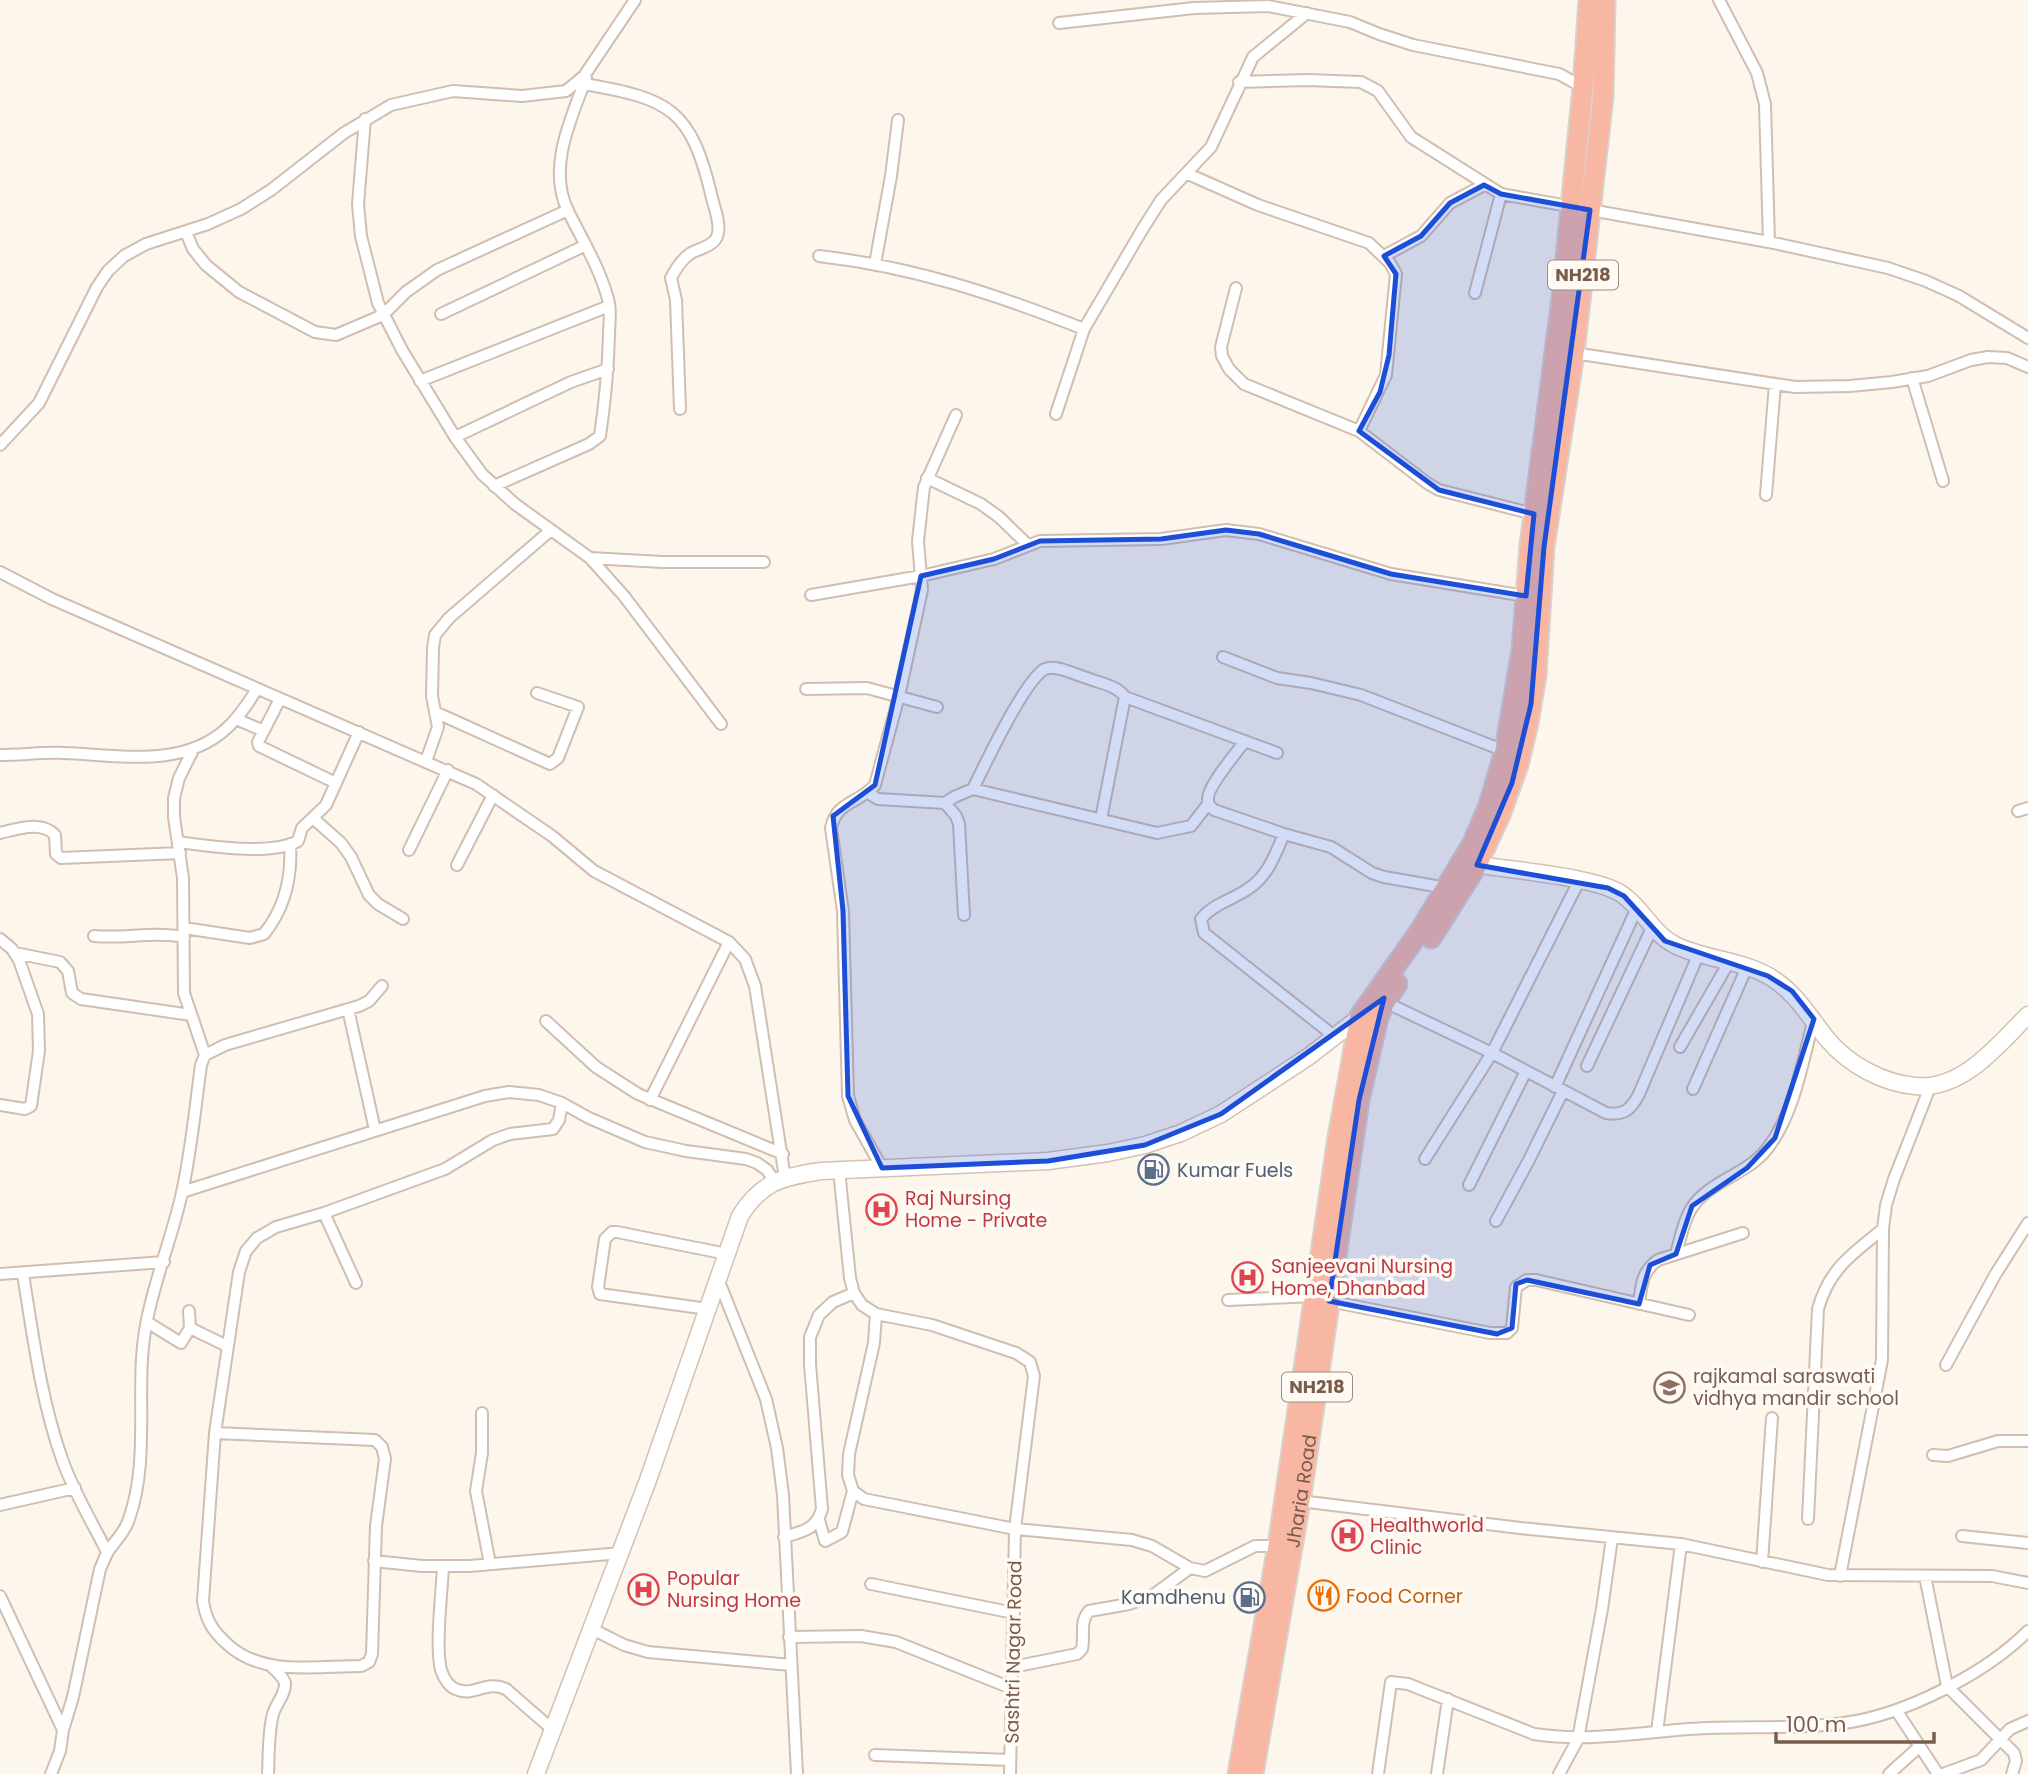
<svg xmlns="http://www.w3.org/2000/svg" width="2028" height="1774" font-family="Poppins,sans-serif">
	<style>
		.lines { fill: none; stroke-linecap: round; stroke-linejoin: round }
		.street-casing { stroke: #d1beb0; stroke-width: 14 }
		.secondary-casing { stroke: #d6c0b0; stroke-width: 19 }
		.highway-casing { stroke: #dad1cd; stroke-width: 23 }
		.street { stroke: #fff; stroke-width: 10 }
		.secondary { stroke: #fff; stroke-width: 16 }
		.highway { stroke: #f7b7a3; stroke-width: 19 }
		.marked { fill: #1d4ed8; fill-opacity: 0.2; stroke: #1d4ed8; stroke-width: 5; stroke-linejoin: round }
		.labels { text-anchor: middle; stroke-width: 7; stroke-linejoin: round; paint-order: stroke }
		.shield { fill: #fffaf3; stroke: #a28b7f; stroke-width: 2 }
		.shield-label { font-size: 18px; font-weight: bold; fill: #7a5c4d }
		.service-label { font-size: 19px; fill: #4e5e75; stroke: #fffaf3; text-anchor: start }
		.health-label { font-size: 19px; fill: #be3a42; stroke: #fffaf3; text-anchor: start }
		.education-label { font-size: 19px; fill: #785e54; stroke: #fffaf3; text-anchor: start }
		.street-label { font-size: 19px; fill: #7a5c4d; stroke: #fffaf3 }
		.food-label { font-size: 19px; fill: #c56008; stroke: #fffaf3; text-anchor: start }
	</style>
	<rect width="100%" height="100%" fill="#fdf6ec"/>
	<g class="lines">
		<defs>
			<path id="street" d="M1719,0L1757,73L1765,104L1769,242
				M1059,23L1194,8L1268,6L1350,22L1379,34L1413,45L1559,74L1583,87
				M1239,82L1308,80L1361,82L1378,91L1411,137L1501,194L1769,242L1888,268L1926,281L1959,296L2028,338
				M584,84C671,99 691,109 712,198C715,210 723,230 715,240C710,247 698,249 691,253C682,259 676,268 671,278L676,300L680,409
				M365,119L358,204L361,236L378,303L402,350L455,437L482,474L515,504L590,558L624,596L721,724
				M1188,174L1258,205L1369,243L1390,263L1396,274L1386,375L1359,431
				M186,232L193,249L206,265L239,292L315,332L336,335L383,315L406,292L437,270L568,210
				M819,256C914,267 995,294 1084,329
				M1384,256L1421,236L1450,203L1484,185
				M875,264L891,176L898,120
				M1236,288L1221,347L1222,356L1229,369L1244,384L1359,431L1427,483L1439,490L1534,514
				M1475,293L1501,194
				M441,314L586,245
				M1574,353L1795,387L1850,386L1892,382L1928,376L1971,360L1988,357L2007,358L2028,367
				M1912,378L1943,481
				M420,381L609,306
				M1056,414L1084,329L1142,230L1161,200L1211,147L1253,57L1307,13
				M455,437L571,382L608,369
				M0,445L39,403L97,287L108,271L124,256L146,244L208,224L241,209L271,190L344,133L391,105L453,91L522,96L566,91L584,76L635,0
				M927,478L981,504L999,517L1028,545
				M494,486L589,444L600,436C605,402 608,369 609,335C609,325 611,313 609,303C601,270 583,241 568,211C547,168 571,119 586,78
				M1766,495L1775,384
				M590,558L662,562H764
				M0,572L52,599L476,784L552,836L594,871L729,942L745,959L755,986L785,1178
				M811,595L921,576L994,559L1040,541L1161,539L1226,530L1259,534L1391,574L1526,596
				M1223,657L1277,678L1311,683L1361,695L1505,751
				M806,689L867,688L937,707
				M1125,697L1277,753
				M280,699L258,742L259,746L336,783
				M435,712L550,764L558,758L578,707L537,693
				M236,719L264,731
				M1245,741C1237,752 1206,788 1208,800C1208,805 1210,806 1214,810L1284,834L1331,847L1372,873L1384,877L1447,888
				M0,755C21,755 43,752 64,753C118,755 185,769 228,727C240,716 248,703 257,689
				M426,761L438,727L432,696L433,648L435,635L449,618L551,530
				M973,789C984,766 1025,679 1045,669C1056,664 1076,675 1087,678C1099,683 1117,685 1125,697L1101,819
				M868,793L878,799L945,803L954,797L973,789L1157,833L1191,826L1208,804
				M945,803L956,816L959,824L964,915
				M2018,811L2028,808
				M314,819L341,843L351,857L369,895L378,904L403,919
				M0,833C17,829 42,820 55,835L56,854L61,858L180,853
				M1284,834C1275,855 1268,876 1248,889C1232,900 1213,904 1201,919L1204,933L1334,1036
				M178,842C209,846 270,856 298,841L302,828L326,805L359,732
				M409,850L448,770
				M457,865L493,795
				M184,928L250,938L264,934C285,908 292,876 290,844
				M94,936C124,939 154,931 184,937
				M0,939L12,949L19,960L38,1014L39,1051L31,1106L25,1109L0,1105
				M15,953L60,962L68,971L72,993L81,999L191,1015
				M1385,1002L1492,1053L1606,1113C1623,1116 1631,1110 1639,1094L1699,953
				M348,1009L375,1130
				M546,1021L596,1067L638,1094L783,1154
				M1680,1047L1729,962
				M205,1055L225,1045L359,1006L369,1001L382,986
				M1587,1066L1652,928
				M1555,1087L1636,910
				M1693,1089L1747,967
				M650,1100L729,942
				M1425,1159L1492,1053L1579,881
				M882,1168L855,1120L848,1096L843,911L831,828C837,800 859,804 875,785L899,696L922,590L918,541L924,487L956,415
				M839,1170L850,1278L854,1293L862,1305L876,1314L932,1325L1016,1353L1030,1362L1034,1376L1015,1529L1010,1774
				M1469,1185L1526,1071
				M182,1192L485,1096L509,1092L539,1095L562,1103L589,1118L645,1142L686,1151L746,1159L757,1163L767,1170L775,1182
				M324,1213L356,1283
				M1496,1221L1529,1160L1563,1091
				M1676,1254C1680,1240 1683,1222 1691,1209C1708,1181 1747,1175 1767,1149C1795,1113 1802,1062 1814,1019
				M0,1274L164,1262
				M23,1274C33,1336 41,1400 62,1459C73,1491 92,1522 107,1552
				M718,1279L766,1399L777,1448L783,1495L797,1774
				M1228,1300L1315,1296
				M1329,1301L1490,1333H1507L1512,1328L1516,1287L1527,1280H1536L1689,1315
				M1639,1304C1641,1286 1642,1271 1658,1260L1743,1233
				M708,1309L600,1294L598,1287L605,1239L612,1232H617L727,1254
				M876,1314L874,1343L849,1454L848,1475L853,1491L864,1499L1015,1529L1132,1540L1152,1546L1190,1568L1205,1571L1255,1546H1280
				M147,1322L181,1343L190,1328L189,1311
				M190,1328L227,1346
				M1946,1365L1995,1275L2028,1223
				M482,1413V1453L476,1491L490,1564
				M215,1433L375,1440L382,1447L385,1459L376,1526L372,1654L369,1662L361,1666C316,1666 261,1677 226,1643C212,1630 206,1620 203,1601L215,1433L239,1272L246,1251L257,1238L276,1227L324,1213L445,1169L493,1140L510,1134L553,1129L559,1120L562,1103
				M1933,1455L1948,1456L1998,1441H2028
				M1300,1501L1520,1528L1681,1544L1828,1575L1992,1576L2028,1583
				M0,1505L75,1488
				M1808,1519L1818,1309C1829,1269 1852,1254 1883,1229
				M819,1520L825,1541L842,1532L853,1491
				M1962,1536L2028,1543
				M784,1537C803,1531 816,1530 822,1509L810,1364V1337L819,1315L833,1302L854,1293
				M374,1561L422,1566H470L621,1553
				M1762,1562L1772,1418
				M443,1566C442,1593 435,1645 441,1670C444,1679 450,1688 458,1690C476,1696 486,1680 506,1689L553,1730
				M1840,1576L1882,1360L1883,1229L1886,1205L1894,1179L1930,1087
				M1925,1576L1947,1686L2014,1753L2016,1761L2012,1774
				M871,1584L1014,1613
				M0,1596L63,1730L60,1751L51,1774
				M592,1629L624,1645L648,1652L791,1665
				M789,1637L861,1636L896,1642L1011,1688
				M1013,1667L1077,1654L1082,1649C1085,1636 1079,1622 1089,1611L1129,1604L1152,1596L1190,1568
				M1896,1710L1938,1774
				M63,1730L73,1697L100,1569C103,1563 105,1556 109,1550C116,1540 125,1532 129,1519C151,1456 134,1389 146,1325C154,1281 171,1240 181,1197C191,1154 195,1109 201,1065L205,1055L184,993L183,878L174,817V798L179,778L194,748
				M1657,1732L1681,1544
				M875,1755L1010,1760
				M268,1774C269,1754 268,1733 273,1714C276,1704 286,1693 285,1683C283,1676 276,1671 271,1666
				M1378,1774L1391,1682L1408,1684L1534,1734C1586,1742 1637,1733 1689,1729C1740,1725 1793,1730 1844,1723C1904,1715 1985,1674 2028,1631
				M1437,1774L1448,1699
				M1559,1774L1578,1739L1602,1609L1612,1538
				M1889,1774L1920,1746
				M1943,1774L1981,1760L2010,1729L2028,1721"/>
			<path id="secondary" d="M1468,863C1504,870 1598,876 1623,895C1644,910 1653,935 1677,946C1707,960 1743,960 1772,978C1800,997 1808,1016 1828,1040C1849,1065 1883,1083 1915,1086C1962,1091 1998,1045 2028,1015
				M536,1774L648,1480L740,1216C762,1181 783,1177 821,1171L1048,1161L1108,1153L1145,1145L1181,1133L1221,1114L1308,1057L1364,1014"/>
			<g id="highway">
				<path d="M1431,938L1477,865L1500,815L1518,765L1528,723L1536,675L1544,547L1574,353L1603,97L1605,0"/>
				<path d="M1238,1774L1278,1546L1338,1137L1360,1016L1420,931L1473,843L1489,805L1505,751L1522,650L1530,545L1562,298L1583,87L1589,0"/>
				<path id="s1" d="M1253,1774L1300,1501L1359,1100L1378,1018L1385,1002L1397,984"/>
			</g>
		</defs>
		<!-- street casing -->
		<use href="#street" class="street-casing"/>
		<!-- secondary casing -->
		<use href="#secondary" class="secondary-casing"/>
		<!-- highway casing -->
		<use href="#highway" class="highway-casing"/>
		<!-- street -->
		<use href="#street" class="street"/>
		<!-- secondary -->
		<use href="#secondary" class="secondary"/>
		<!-- highway -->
		<use href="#highway" class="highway"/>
	</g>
	<!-- marked area -->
	<path class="marked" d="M1484,185L1501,194L1590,210L1544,547L1531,704L1512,783L1477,865L1608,888L1624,896L1665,941L1768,976L1792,991L1814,1019L1775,1138L1747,1168L1692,1206L1676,1254L1650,1265L1639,1304L1527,1280L1516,1284L1512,1328L1497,1334L1329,1301L1359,1100L1384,998L1221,1114L1145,1145L1048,1161L882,1168L848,1096L843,911L833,816L875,785L921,576L994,559L1040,541L1161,539L1226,530L1259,534L1391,574L1526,596L1534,514L1439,490L1359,431L1380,392L1389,355L1396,274L1384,256L1421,236L1450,203Z"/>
	<!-- icons -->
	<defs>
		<symbol id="fuel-ring" viewBox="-11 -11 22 22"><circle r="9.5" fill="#fffaf3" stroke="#5c6f8a" stroke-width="1.5"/><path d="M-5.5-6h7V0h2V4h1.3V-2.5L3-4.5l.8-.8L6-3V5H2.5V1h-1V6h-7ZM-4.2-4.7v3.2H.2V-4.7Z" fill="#5c6f8a"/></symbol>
		<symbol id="hospital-ring" viewBox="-11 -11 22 22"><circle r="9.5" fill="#fffaf3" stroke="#e0444e" stroke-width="1.5"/><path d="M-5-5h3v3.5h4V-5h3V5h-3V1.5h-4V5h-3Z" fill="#e0444e"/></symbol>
		<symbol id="school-ring" viewBox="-11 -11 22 22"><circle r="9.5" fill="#fffaf3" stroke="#8d6e63" stroke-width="1.5"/><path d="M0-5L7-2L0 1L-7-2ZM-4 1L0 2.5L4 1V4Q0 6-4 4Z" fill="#8d6e63"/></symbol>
		<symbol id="restaurant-ring" viewBox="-11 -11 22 22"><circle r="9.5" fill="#fffaf3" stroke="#e8710a" stroke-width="1.5"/><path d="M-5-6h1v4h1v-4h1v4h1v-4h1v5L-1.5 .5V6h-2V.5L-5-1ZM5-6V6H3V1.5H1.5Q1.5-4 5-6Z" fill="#e8710a"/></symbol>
	</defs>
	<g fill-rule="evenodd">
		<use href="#fuel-ring" x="1136" y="1152" width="35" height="35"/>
		<use href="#hospital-ring" x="864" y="1192" width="35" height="35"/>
		<use href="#hospital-ring" x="1230" y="1260" width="35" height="35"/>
		<use href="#school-ring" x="1652" y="1370" width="35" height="35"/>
		<use href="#hospital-ring" x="1330" y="1518" width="35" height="35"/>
		<use href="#hospital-ring" x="626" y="1572" width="35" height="35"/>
		<use href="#restaurant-ring" x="1306" y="1578" width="35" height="35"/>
		<use href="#fuel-ring" x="1232" y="1580" width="35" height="35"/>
	</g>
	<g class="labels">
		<!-- shield labels -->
		<g class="shield">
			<rect x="1548" y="260.5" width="70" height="29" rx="5"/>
			<rect x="1282" y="1372.5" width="70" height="29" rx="5"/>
		</g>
		<g class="shield-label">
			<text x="1583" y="281">NH218</text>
			<text x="1317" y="1393">NH218</text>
		</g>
		<!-- service labels -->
		<g class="service-label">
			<text x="1177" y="1177">Kumar Fuels</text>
			<text x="1226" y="1604" text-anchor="end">Kamdhenu</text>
		</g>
		<!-- health labels -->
		<g class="health-label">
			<text x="905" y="1205">Raj Nursing<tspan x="905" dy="22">Home - Private</tspan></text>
			<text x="1271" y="1273">Sanjeevani Nursing<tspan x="1271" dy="22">Home, Dhanbad</tspan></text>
			<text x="1370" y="1532">Healthworld<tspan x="1370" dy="22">Clinic</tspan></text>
			<text x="667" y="1585">Popular<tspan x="667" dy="22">Nursing Home</tspan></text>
		</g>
		<!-- education labels -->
		<g class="education-label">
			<text x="1693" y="1383">rajkamal saraswati<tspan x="1693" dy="22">vidhya mandir school</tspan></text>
		</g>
		<!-- street labels -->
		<g class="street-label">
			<text dy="7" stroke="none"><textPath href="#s1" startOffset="287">Jharia Road</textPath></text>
			<text transform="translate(1013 1652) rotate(-89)" y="7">Sashtri Nagar Road</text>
		</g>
		<!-- food labels -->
		<g class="food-label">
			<text x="1346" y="1603">Food Corner</text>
		</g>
	</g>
	<!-- scale -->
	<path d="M1776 1732v10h158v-10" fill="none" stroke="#7a5c4d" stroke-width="3.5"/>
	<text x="1786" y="1732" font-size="21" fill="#7a5c4d" stroke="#fffaf3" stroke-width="5" paint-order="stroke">100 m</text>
</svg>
